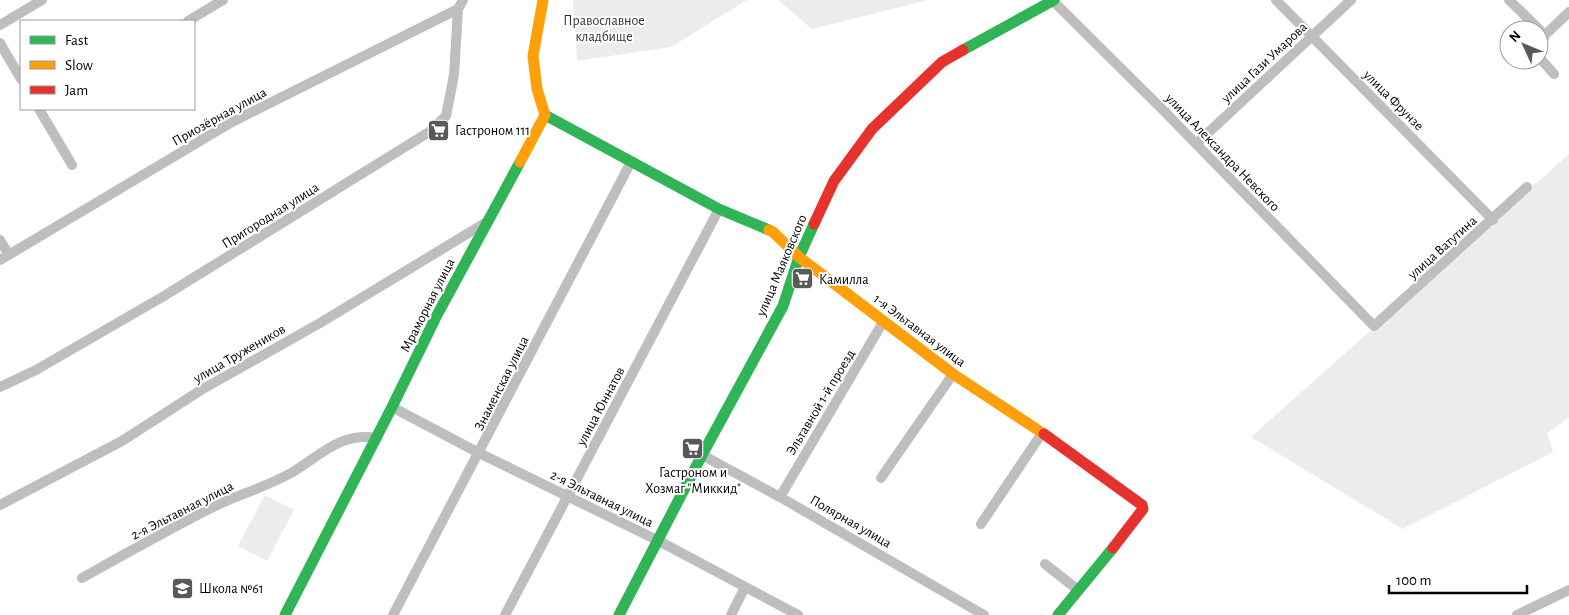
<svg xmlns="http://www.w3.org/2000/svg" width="1569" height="615" font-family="'Alegreya Sans',sans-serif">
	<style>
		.green { fill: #ececec }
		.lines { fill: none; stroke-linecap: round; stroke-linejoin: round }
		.street { stroke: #bebebe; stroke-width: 10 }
		.fast { stroke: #30b455; stroke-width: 11 }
		.slow { stroke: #ff9f0a; stroke-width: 11 }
		.jam { stroke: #e5322d; stroke-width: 11 }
		.labels { text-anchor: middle; stroke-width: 4; stroke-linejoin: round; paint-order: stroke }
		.park-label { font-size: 14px; fill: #333; stroke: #fff }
		.street-label { font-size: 14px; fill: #000; stroke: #fff }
		.poi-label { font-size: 14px; fill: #000; stroke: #fff; text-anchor: start }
	</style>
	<rect width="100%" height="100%" fill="#fff"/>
	<!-- green -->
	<path class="green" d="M573,0H747L671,47L577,61Z
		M778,0H928L812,29Z
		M1569,154V417L1547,433L1553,452L1403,529L1251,437Z
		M265,495L294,510L267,561L238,546Z"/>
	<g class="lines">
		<!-- street -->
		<path class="street" d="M1052,0L1165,112L1374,326L1527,187
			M1276,0L1493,220
			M1509,0L1545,35L1539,50
			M188,21L223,0
			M0,25L42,0
			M1545,35L1569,12
			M0,43L21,79
			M1539,57L1554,74
			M39,109L72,165
			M1196,144L1351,0
			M0,240L9,255
			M0,260L232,122L458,9
			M0,387L36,370L164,296L429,132L446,116L454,75L458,9L463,0
			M392,407L479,453L657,540L798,615
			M702,455L780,497L984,615
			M881,478L953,374
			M780,497L883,322
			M0,505L122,441L201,390L320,323L485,223
			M981,524L1042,433
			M1045,564L1078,590
			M82,578C123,555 164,532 207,510C234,496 264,488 291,473C320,456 339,432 377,438
			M393,615L631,162
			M505,615L719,209
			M731,615L745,587
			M1517,615L1569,590"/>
		<!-- fast -->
		<path class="fast" d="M963,50L1054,0
			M545,115L719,209L769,230
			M285,615L392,407L436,317L520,162
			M619,615L702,455L783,306L799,257L814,224
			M1058,615L1113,548"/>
		<!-- slow -->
		<path class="slow" d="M520,162L545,115L537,89L533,56L543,0
			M769,230L773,232L799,257L953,374L1044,434"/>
		<!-- jam -->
		<path class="jam" d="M814,224L834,181L872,129L942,62L963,50
			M1044,434L1142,505L1143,509L1113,548"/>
	</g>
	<!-- icons -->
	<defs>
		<symbol id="supermarket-square" viewBox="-11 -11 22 22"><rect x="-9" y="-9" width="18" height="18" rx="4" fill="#595959" stroke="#fff"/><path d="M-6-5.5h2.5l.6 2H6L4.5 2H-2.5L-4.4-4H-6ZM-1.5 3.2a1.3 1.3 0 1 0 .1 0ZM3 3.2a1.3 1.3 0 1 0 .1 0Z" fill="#fff"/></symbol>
		<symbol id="school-square" viewBox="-11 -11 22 22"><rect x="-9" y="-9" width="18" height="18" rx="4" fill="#595959" stroke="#fff"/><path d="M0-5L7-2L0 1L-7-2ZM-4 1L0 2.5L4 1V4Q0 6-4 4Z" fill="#fff"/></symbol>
	</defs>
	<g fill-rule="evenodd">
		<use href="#supermarket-square" x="426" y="118" width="25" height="25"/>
		<use href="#supermarket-square" x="790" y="266" width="25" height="25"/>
		<use href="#supermarket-square" x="680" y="436" width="25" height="25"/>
		<use href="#school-square" x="170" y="576" width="25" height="25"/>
	</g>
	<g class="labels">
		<!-- park labels -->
		<g class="park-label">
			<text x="604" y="25">Православное<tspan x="604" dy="16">кладбище</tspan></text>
		</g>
		<!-- street labels -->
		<g class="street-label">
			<text transform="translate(1264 62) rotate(-43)" y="5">улица Гази Умарова</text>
			<text transform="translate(1394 100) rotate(45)" y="5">улица Фрунзе</text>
			<text transform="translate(219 116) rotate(-29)" y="5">Приозёрная улица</text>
			<text transform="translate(1223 152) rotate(46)" y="5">улица Александра Невского</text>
			<text transform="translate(270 215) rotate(-32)" y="5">Пригородная улица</text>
			<text transform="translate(1442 247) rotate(-42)" y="5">улица Ватутина</text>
			<text transform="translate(781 265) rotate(-67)" y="5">улица Маяковского</text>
			<text transform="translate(427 305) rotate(-63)" y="5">Мраморная улица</text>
			<text transform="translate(920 330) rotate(37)" y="5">1-я Эльтавная улица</text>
			<text transform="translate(239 353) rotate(-30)" y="5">улица Тружеников</text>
			<text transform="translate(501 383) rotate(-63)" y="5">Знаменская улица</text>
			<text transform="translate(820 402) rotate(-59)" y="5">Эльтавной 1-й проезд</text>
			<text transform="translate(600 406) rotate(-62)" y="5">улица Юннатов</text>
			<text transform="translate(602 498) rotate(26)" y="5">2-я Эльтавная улица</text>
			<text transform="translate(182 510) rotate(-27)" y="5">2-я Эльтавная улица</text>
			<text transform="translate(851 521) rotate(30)" y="5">Полярная улица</text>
		</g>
		<!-- poi labels -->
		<g class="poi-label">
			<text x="455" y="135">Гастроном 111</text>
			<text x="819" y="284">Камилла</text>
			<text x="693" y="477" text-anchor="middle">Гастроном и<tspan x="693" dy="16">Хозмаг "Миккид"</tspan></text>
			<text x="199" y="593">Школа №61</text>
		</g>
	</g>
	<!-- legend -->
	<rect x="20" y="20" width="175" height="90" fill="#ffffff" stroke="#999999"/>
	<rect x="30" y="36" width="25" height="8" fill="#30b455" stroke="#999999"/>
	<text x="65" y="45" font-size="15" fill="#000000">Fast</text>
	<rect x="30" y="61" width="25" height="8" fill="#ff9f0a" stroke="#999999"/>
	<text x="65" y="70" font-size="15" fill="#000000">Slow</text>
	<rect x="30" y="86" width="25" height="8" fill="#e5322d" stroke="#999999"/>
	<text x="65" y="95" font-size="15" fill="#000000">Jam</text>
	<!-- north arrow -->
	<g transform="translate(1524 45) rotate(314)"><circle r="24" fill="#ffffff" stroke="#999999"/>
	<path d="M0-4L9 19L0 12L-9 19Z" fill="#595959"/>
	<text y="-8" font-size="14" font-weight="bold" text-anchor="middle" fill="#000000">N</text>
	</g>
	<!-- scale -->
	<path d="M1389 585v8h138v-8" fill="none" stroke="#000000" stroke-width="2.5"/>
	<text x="1396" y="585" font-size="15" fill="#000000" stroke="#ffffff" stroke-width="4" paint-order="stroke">100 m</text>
</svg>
